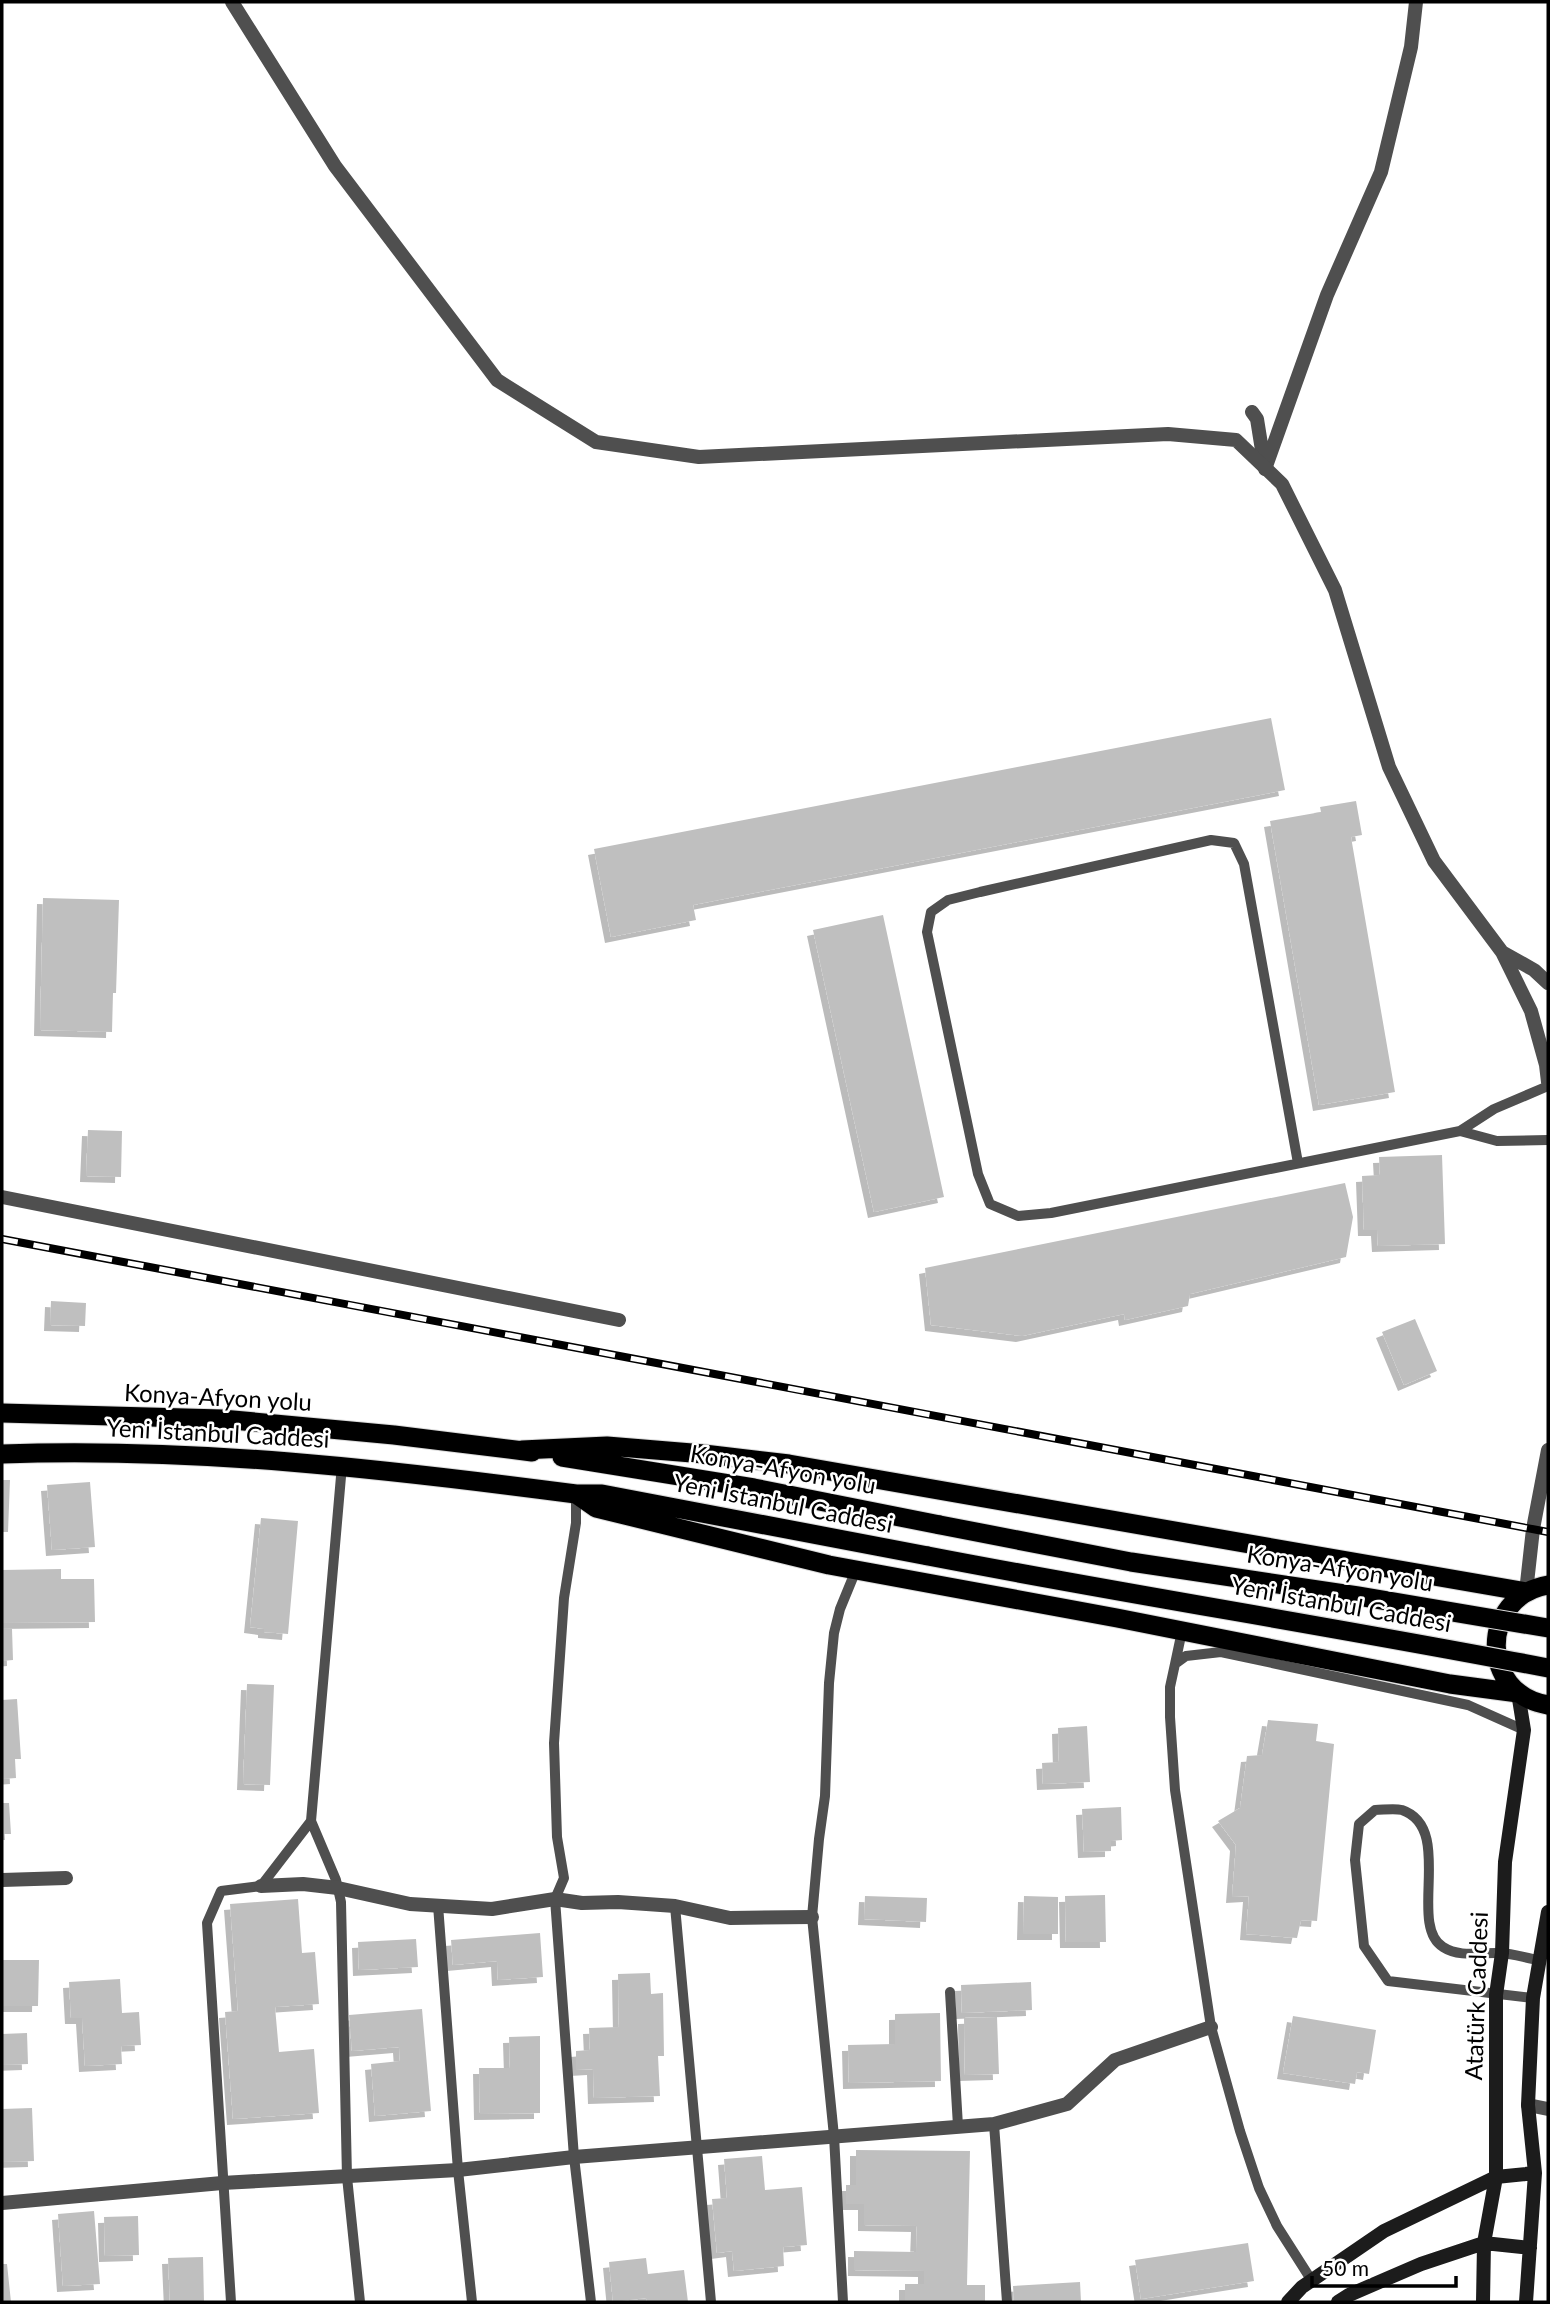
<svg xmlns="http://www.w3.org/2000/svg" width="1550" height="2304" font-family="Lato,sans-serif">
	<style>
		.building { fill: #bfbfbf; filter: url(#shadow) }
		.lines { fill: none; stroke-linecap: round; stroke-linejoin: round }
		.trunk-casing { stroke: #dbdbdb; stroke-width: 21 }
		.service { stroke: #4f4f4f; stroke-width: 10 }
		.minor { stroke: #4f4f4f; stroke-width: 14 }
		.tertiary { stroke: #4f4f4f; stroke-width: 14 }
		.secondary { stroke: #1c1c1c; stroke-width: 14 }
		.trunk { stroke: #000; stroke-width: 19 }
		.rail-casing { stroke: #000; stroke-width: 8 }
		.rail { stroke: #fff; stroke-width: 5; stroke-dasharray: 16; stroke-linecap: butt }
		.trunk-bridge-casing { stroke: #dbdbdb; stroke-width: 21; stroke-linecap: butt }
		.trunk-bridge { stroke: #000; stroke-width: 19 }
		.labels { text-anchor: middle; stroke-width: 5; stroke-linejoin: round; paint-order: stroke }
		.street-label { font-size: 24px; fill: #000; stroke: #fff }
	</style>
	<defs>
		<filter id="shadow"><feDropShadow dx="-6" dy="6" stdDeviation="0" flood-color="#0004"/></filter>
	</defs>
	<rect width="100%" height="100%" fill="#fff"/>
	<!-- building -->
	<path class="building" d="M1271,718L1285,790L693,905L696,920L611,937L594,849Z
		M1356,801L1362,835L1351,837L1395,1092L1319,1105L1270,821L1321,812L1320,807Z
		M43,898L119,900L116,993H113L112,1032L40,1030Z
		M883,915L944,1197L874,1212L813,930Z
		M88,1130L122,1131L121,1177L86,1176Z
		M1442,1155L1445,1244L1378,1246L1377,1230H1364L1362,1176L1380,1175L1379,1157Z
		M1345,1183L1353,1217L1346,1257L1190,1294L1188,1306L1125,1320L1124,1314L1022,1336L931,1325L925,1268Z
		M51,1301L86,1303L85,1326L50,1325Z
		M1415,1319L1437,1371L1404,1385L1382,1332Z
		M2,1480H10L8,1532H2Z
		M90,1482L95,1547L52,1550L47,1485Z
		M261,1518L298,1521L288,1634L264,1632V1629L250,1627Z
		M61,1569V1579H94L95,1622L2,1623V1570Z
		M2,1629H12L13,1660L2,1661Z
		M247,1684L274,1685L270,1785L243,1784Z
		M17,1699L21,1759H15L16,1778L2,1779V1700Z
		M1268,1720L1318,1724L1316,1741L1334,1744L1317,1921L1301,1920L1297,1938L1246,1934L1249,1896L1232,1897L1236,1845L1218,1821L1240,1808L1247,1756L1262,1755Z
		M1087,1726L1090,1782L1043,1784L1042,1763L1059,1762L1058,1728Z
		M2,1803H9L11,1834H2Z
		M1121,1807L1122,1840L1111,1841V1851L1084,1852L1082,1809Z
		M1105,1895L1106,1942H1066L1065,1896Z
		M865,1896L927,1898L926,1922L864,1919Z
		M1024,1896L1058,1897V1934H1023Z
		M298,1899L302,1953L315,1952L319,2004L275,2007L279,2052L314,2049L319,2113L233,2119L225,2012L238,2011L230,1904Z
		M540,1933L543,1977L498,1980L497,1961L453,1965L451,1940Z
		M416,1939L418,1967L359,1970L358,1942Z
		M2,1960H39L38,2006H2Z
		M650,1973L651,1994L663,1993L664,2056H658L660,2096L594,2098L593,2069L576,2070V2051L590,2050L589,2028L619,2027L618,1974Z
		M120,1979L122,2013L139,2012L141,2045L121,2046L122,2064L85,2066L82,2018H71L69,1982Z
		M1031,1982L1032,2010L962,2013L961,1985Z
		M422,2009L431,2111L375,2116L371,2064L400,2061L399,2047L352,2051L349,2015Z
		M940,2013L941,2081L849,2083L848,2045L895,2044V2014Z
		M1293,2016L1376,2030L1369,2074L1357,2072L1355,2084L1283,2073Z
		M997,2017L999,2074L965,2075L964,2018Z
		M27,2033L28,2064L2,2065V2034Z
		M540,2036V2113L480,2114L479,2068H510L509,2037Z
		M32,2108L34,2161L2,2162V2109Z
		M856,2150L970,2151L967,2285H985V2302H905V2284H924V2271L854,2270V2251L916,2252L917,2226L864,2225V2204H846V2185H856Z
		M762,2156L765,2190L802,2187L807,2245L783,2247L784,2266L734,2271L732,2251L717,2253L712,2199L727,2198L724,2159Z
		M94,2211L100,2284L63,2286L58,2214Z
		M138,2216L139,2255L105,2256L104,2217Z
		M1248,2243L1254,2281L1141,2299L1135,2260Z
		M203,2257L204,2302H170L168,2258Z
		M646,2258L648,2274L684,2270L688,2302H647L646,2298L613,2302L609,2262Z
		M2,2264H7L11,2302H2Z
		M1080,2282L1081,2302H1014L1013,2286Z"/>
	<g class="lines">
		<defs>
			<path id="trunk" d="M2,1413L222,1419L394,1435L532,1452
				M522,1450L607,1446L704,1454L789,1464L1526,1592
				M2,1454C194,1447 385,1469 576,1494H602L928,1556
				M562,1457L754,1488L940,1525
				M576,1494L596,1508L829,1565L1117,1618L1450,1684L1518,1693
				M1548,1585C1479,1597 1479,1694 1548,1705"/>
		</defs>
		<!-- trunk casing -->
		<use href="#trunk" class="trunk-casing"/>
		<!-- service -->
		<path class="service" d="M1460,1131L1497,1141L1548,1140
			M1298,1163L1244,864L1234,843L1211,840L980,892L948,900L931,912L927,932L978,1174L990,1204L1018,1216L1051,1213L1460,1131L1494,1109L1548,1086
			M342,1465L311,1821L336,1880L341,1902L347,2177L360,2302
			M576,1494V1523L564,1598L554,1743L557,1837L564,1878L555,1899L574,2157L591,2302
			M1175,1664L1182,1631
			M438,1905L458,2170L472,2302
			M675,1906L711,2302
			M950,1992L958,2126
			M1533,1998L1388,1981L1364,1946L1355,1860L1359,1824L1375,1810C1383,1810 1394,1808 1402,1810C1455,1828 1407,1925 1443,1947C1460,1958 1481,1952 1501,1953C1514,1954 1526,1958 1539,1960
			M994,2124L1007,2302
			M1312,2281L1277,2226L1259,2188L1240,2131L1211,2027L1175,1790L1170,1717V1687L1175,1664L1186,1656L1221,1652L1468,1705L1524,1730
			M231,2302L207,1923L221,1891L261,1886L311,1821
			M843,2302L834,2136L812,1917L819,1839L825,1796L829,1683L834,1633L840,1609L856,1570"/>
		<!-- minor -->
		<path class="minor" d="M1252,412L1257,419L1265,469L1327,295L1381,172L1411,47L1416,2
			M2,1197L619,1320
			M2,1880L66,1878
			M261,1886L303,1884L338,1888L410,1904L492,1909L555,1899L582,1903L618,1902L675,1906L730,1918L812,1917
			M1528,2105L1548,2109
			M2,2203L222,2183L458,2170L574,2157L994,2124L1067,2104L1115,2060L1211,2027"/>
		<!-- tertiary -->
		<path class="tertiary" d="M232,2L335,166L497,380L596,442L699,457L1168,434L1236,440L1282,484L1335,590L1389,767L1434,861L1502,952L1531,1011L1546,1065L1548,1082
			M1502,952L1534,970L1548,983
			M1526,1592L1533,1529L1548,1450"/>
		<!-- secondary -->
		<path class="secondary" d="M1288,2302L1302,2287L1384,2231L1496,2177L1535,2173
			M1338,2302L1349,2295L1421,2264L1484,2243L1530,2248
			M1483,2302L1484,2243L1496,2177V1995L1502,1953L1505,1862L1524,1730L1518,1693
			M1526,2302L1535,2173L1528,2105L1533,1998L1548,1912"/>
		<!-- trunk -->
		<use href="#trunk" class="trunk"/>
		<defs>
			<path id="rail" d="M2,1239L1548,1532"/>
		</defs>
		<!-- rail casing -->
		<use href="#rail" class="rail-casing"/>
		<!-- rail -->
		<use href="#rail" class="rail"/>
		<defs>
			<path id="trunk-bridge" d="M940,1525L1131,1562L1358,1596L1548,1628
				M928,1556C1135,1596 1342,1628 1548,1668"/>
		</defs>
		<!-- trunk-bridge casing -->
		<use href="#trunk-bridge" class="trunk-bridge-casing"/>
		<!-- trunk-bridge -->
		<use href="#trunk-bridge" class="trunk-bridge"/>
	</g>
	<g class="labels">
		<!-- street labels -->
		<g class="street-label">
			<text transform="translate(218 1398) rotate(3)" y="8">Konya-Afyon yolu</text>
			<text transform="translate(218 1434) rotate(3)" y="8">Yeni İstanbul Caddesi</text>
			<text transform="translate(783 1470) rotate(10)" y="8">Konya-Afyon yolu</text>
			<text transform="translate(783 1504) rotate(11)" y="8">Yeni İstanbul Caddesi</text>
			<text transform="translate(1340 1569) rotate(9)" y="8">Konya-Afyon yolu</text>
			<text transform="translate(1341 1605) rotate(10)" y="8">Yeni İstanbul Caddesi</text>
			<text transform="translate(1477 1996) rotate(-88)" y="8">Atatürk Caddesi</text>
		</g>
	</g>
	<!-- border -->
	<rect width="1550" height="2304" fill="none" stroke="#000000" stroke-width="7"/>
	<!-- scale -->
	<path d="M1312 2276v10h144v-10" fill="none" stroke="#000000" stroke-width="3.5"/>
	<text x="1322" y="2276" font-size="21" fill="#000000" stroke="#ffffff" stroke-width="5" paint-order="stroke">50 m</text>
</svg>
